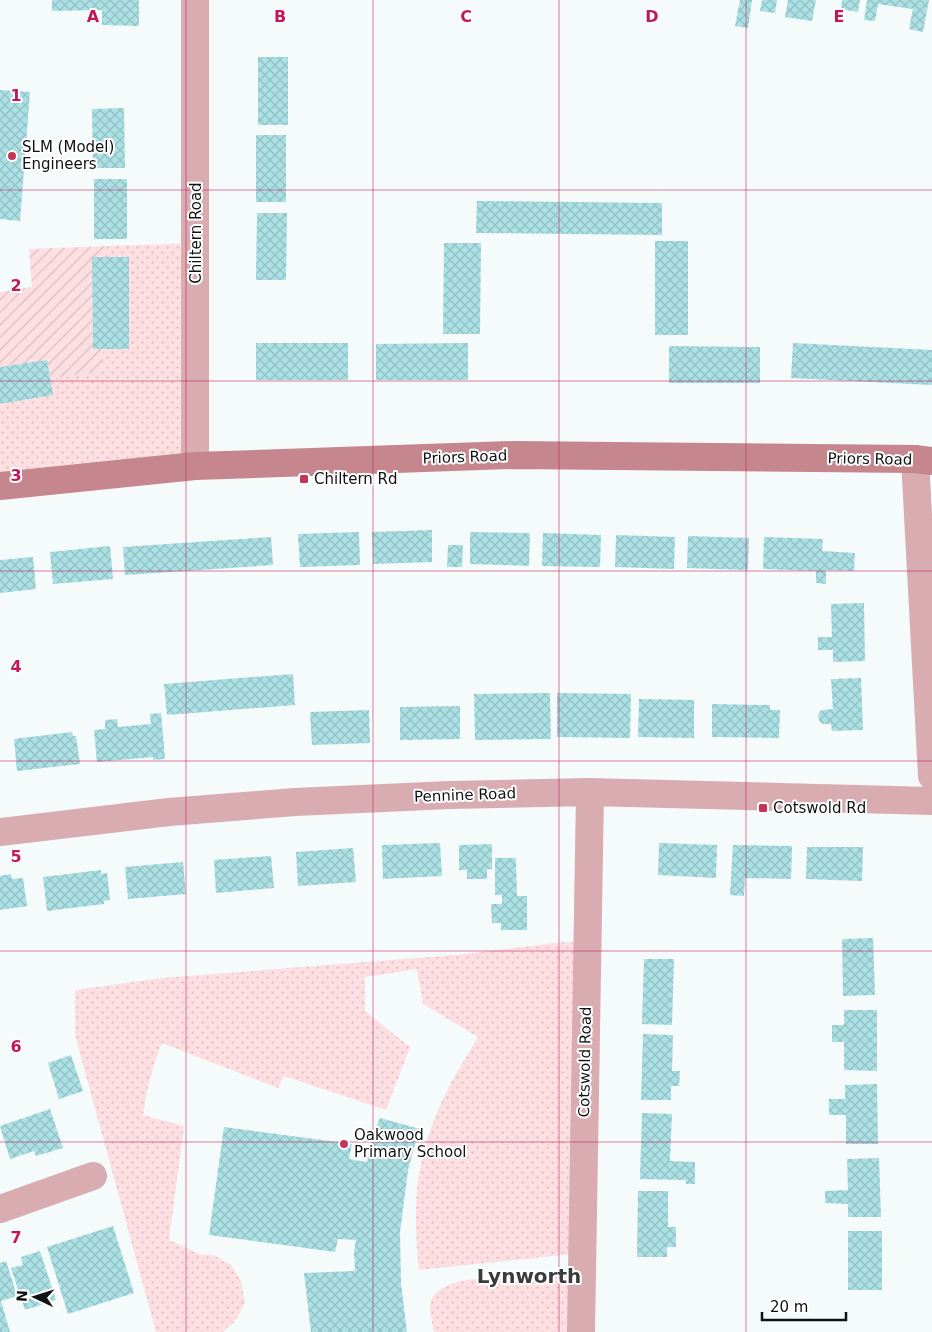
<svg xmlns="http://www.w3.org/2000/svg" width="932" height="1332" font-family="'DejaVu Sans',sans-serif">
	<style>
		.grass { fill: url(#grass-dots) }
		.garden { fill: url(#garden-furrows) }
		.building { fill: url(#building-cross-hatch) }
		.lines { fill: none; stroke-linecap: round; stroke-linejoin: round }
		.street { stroke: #d8acb0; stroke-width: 28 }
		.secondary { stroke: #c5868d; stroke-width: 28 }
		.grid { fill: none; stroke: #c2185b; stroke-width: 1; stroke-opacity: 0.55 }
		.poi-dot { fill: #c43458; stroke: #fff; stroke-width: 2 }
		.labels { text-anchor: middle; stroke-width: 4; stroke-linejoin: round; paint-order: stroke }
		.poi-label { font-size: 15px; fill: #101112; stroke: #fff; text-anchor: start }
		.street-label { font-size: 15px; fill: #101112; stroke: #fff }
		.district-label { font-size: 20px; font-weight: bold; fill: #393c3c; stroke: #fff }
		.grid-label { font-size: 16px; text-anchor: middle; font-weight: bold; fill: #c2185b; stroke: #fff; stroke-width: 4; stroke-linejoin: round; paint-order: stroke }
	</style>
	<defs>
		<pattern id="grass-dots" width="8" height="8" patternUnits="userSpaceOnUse" patternTransform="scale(1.25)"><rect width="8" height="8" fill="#fddfe2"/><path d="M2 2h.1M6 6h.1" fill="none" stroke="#d8bec1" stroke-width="1.8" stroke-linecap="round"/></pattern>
		<pattern id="garden-furrows" width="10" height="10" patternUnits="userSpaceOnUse" patternTransform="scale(1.25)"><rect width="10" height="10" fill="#fddfe2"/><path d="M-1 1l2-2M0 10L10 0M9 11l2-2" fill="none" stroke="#d8bec1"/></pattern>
		<pattern id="building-cross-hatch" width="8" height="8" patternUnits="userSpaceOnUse" patternTransform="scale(1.25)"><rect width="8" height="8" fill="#abe1e5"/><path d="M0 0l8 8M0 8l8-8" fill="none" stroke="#92c0c3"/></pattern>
	</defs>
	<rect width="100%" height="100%" fill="#f5fafa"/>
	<!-- grass -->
	<path class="grass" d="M196,243L195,466L0,486V404L52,395L50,379L103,371V349H129V257H107V246Z
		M564,942L588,943L582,1253L419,1270C416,1241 414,1203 419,1174C424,1145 434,1117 447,1091C456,1072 468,1055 478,1037L423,1004L417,969L365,977V1011L410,1047L386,1110L284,1076L278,1088L162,1043C152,1068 147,1088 143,1115L184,1126L169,1240L201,1255H214L231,1265L241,1281L245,1303L236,1320L223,1332H156L75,1035V990L162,978L456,955Z
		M582,1272L581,1332H434C433,1324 429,1312 430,1304C434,1288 452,1283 466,1280Z"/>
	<!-- garden -->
	<path class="garden" d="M107,246V257L92,258L93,349H103V371L50,379L47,360L0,367V292L32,287L29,249Z"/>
	<!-- building -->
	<path class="building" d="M52,0H139V26L102,25V10L52,11Z
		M740,0H752L748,28L735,26Z
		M762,0H777L775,13L760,11Z
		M788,0H816L812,21L785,17Z
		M842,0H860L858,12L841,9Z
		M867,0H929L923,32L909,29L913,9L878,4L875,21L864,20Z
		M258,57H288V125H258Z
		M0,90L30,92L20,221L0,219Z
		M124,108L125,168H93L92,109Z
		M256,135H286V202H256Z
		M94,179H127V239H94Z
		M477,201L662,203V235L476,233Z
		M257,213H287L286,280H256Z
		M655,241H688V335H655Z
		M444,243H481L480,334H443Z
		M92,257H129V349H93Z
		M256,343H348V380H256Z
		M468,343V380H376V344Z
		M793,343L932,350V385L791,378Z
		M669,346L760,347V383H669Z
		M47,360L53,395L0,404V367Z
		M432,530V562L373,564L372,532Z
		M359,532L360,565L300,567L298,534Z
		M470,532L530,533L529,566L470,564Z
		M543,533L601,535L600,567L542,566Z
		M616,535L675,537L674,569L615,567Z
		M688,536L749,538L748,570L687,568Z
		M271,537L273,565L125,575L123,547Z
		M764,537L823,539L822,551L855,553L854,571L826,570V584L816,583V571L763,569Z
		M448,545H463L462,567H447Z
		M110,546L113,579L53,584L50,552Z
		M33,557L36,589L0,593V560Z
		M864,603L865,661L833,662V650H818V637H832L831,604Z
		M293,674L295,705L167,715L164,684Z
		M861,678L863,730L832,731L831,724H823L820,722L818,716L819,712L822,710L833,709L831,679Z
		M550,693L551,739L475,740L474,694Z
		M557,693L631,694L630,738L557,737Z
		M639,699L694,700V738L638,737Z
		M712,704L770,705V710H780L779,738L712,737Z
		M460,706V739L400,740V707Z
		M369,710L370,743L312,745L310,712Z
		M161,713L165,759L153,760V757L97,762L94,730L105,729V720L117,719L118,727L151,724L150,714Z
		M72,732L73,736H76L80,764L17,771L14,739Z
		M440,843L442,876L383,879L382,845Z
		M659,843L717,845L716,878L658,875Z
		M492,844V869H487V879H467V870H459V845Z
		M733,845L792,846L791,879L745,878L744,896L730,895Z
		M807,847H863L862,881L806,879Z
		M353,848L356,882L298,886L296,852Z
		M271,856L274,888L216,893L214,860Z
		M495,858H516L517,896H527V930H501V923H492L491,904H502V895H495Z
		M183,862L186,894L128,899L125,867Z
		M101,870V874L107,873L110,900L104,901V904L47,911L43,877Z
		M11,874L12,879L23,878L27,906L0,910V876Z
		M873,938L875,995L843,996L842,939Z
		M644,959H674L672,1025L642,1024Z
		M844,1010H877V1071L844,1070V1042H832V1025H844Z
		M643,1034L673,1035L672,1071H680L679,1086H671V1100H641Z
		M71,1055L83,1091L59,1099L48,1063Z
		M877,1084L878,1144H846V1115H829V1099H845V1085Z
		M50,1109L63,1148L36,1156L34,1151L10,1159L0,1126Z
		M642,1113L672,1114L670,1161L695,1162V1184H686V1180L640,1179Z
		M380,1118L420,1129L417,1136L408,1170L400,1232L401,1284L407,1332H311L304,1273L355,1271L354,1252L356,1240L338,1239L335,1252L209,1235L224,1127L352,1144L349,1159L367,1162L370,1145L375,1130Z
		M879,1158L881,1217H848V1204L825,1203V1191L848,1190L847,1159Z
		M638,1191H668V1227H676V1247H667V1257H637Z
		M113,1226L134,1293L68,1314L47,1247Z
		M848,1231H882V1290H848Z
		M40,1251L56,1300L25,1310L11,1268L23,1265L21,1257Z
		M6,1261L17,1296L1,1301L10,1332H0V1263Z"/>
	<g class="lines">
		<!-- street -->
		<path class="street" d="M915,459L932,776
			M195,466V0
			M0,832L169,812L295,802L450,795L590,792L932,801
			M0,1209L93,1176
			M581,1332L590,792"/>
		<!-- secondary -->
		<path class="secondary" d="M0,486L195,466L513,455L915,459L932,461"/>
	</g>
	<!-- grid -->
	<path class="grid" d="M186,0V1332M373,0V1332M559,0V1332M746,0V1332M0,190H932M0,381H932M0,571H932M0,761H932M0,951H932M0,1142H932"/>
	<!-- markers -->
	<g class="poi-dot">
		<circle cx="12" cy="156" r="5"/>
		<rect x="299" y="474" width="10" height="10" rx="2.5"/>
		<rect x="758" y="803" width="10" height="10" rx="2.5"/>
		<circle cx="344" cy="1144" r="5"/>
	</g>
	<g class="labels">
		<!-- poi labels -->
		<g class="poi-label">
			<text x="22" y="152">SLM (Model)<tspan x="22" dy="17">Engineers</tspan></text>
			<text x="314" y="484">Chiltern Rd</text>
			<text x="773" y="813">Cotswold Rd</text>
			<text x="354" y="1140">Oakwood<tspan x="354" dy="17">Primary School</tspan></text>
		</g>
		<!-- street labels -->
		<g class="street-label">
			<text transform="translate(196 233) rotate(-90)" y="5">Chiltern Road</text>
			<text transform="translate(465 457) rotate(-2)" y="5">Priors Road</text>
			<text transform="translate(870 459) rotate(1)" y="5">Priors Road</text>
			<text transform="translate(465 795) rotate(-2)" y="5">Pennine Road</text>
			<text transform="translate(585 1062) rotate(-89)" y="5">Cotswold Road</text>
		</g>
		<!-- district labels -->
		<g class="district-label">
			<text x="529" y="1283">Lynworth</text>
		</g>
	</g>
	<g class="grid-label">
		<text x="93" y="22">A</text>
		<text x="280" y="22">B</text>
		<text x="466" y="22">C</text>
		<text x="652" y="22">D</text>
		<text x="839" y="22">E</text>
		<text x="16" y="101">1</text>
		<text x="16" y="291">2</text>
		<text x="16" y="481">3</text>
		<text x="16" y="672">4</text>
		<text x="16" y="862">5</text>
		<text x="16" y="1052">6</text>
		<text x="16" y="1243">7</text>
	</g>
	<!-- north arrow -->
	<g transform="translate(35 1297) rotate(274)" stroke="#ffffff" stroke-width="4" paint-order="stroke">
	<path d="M0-4L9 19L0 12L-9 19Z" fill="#101112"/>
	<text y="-8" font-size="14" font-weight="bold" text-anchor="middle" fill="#101112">N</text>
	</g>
	<!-- scale -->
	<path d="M762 1312v8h84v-8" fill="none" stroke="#101112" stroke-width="2.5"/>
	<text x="770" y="1312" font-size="15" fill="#101112" stroke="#ffffff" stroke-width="4" paint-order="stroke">20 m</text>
</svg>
